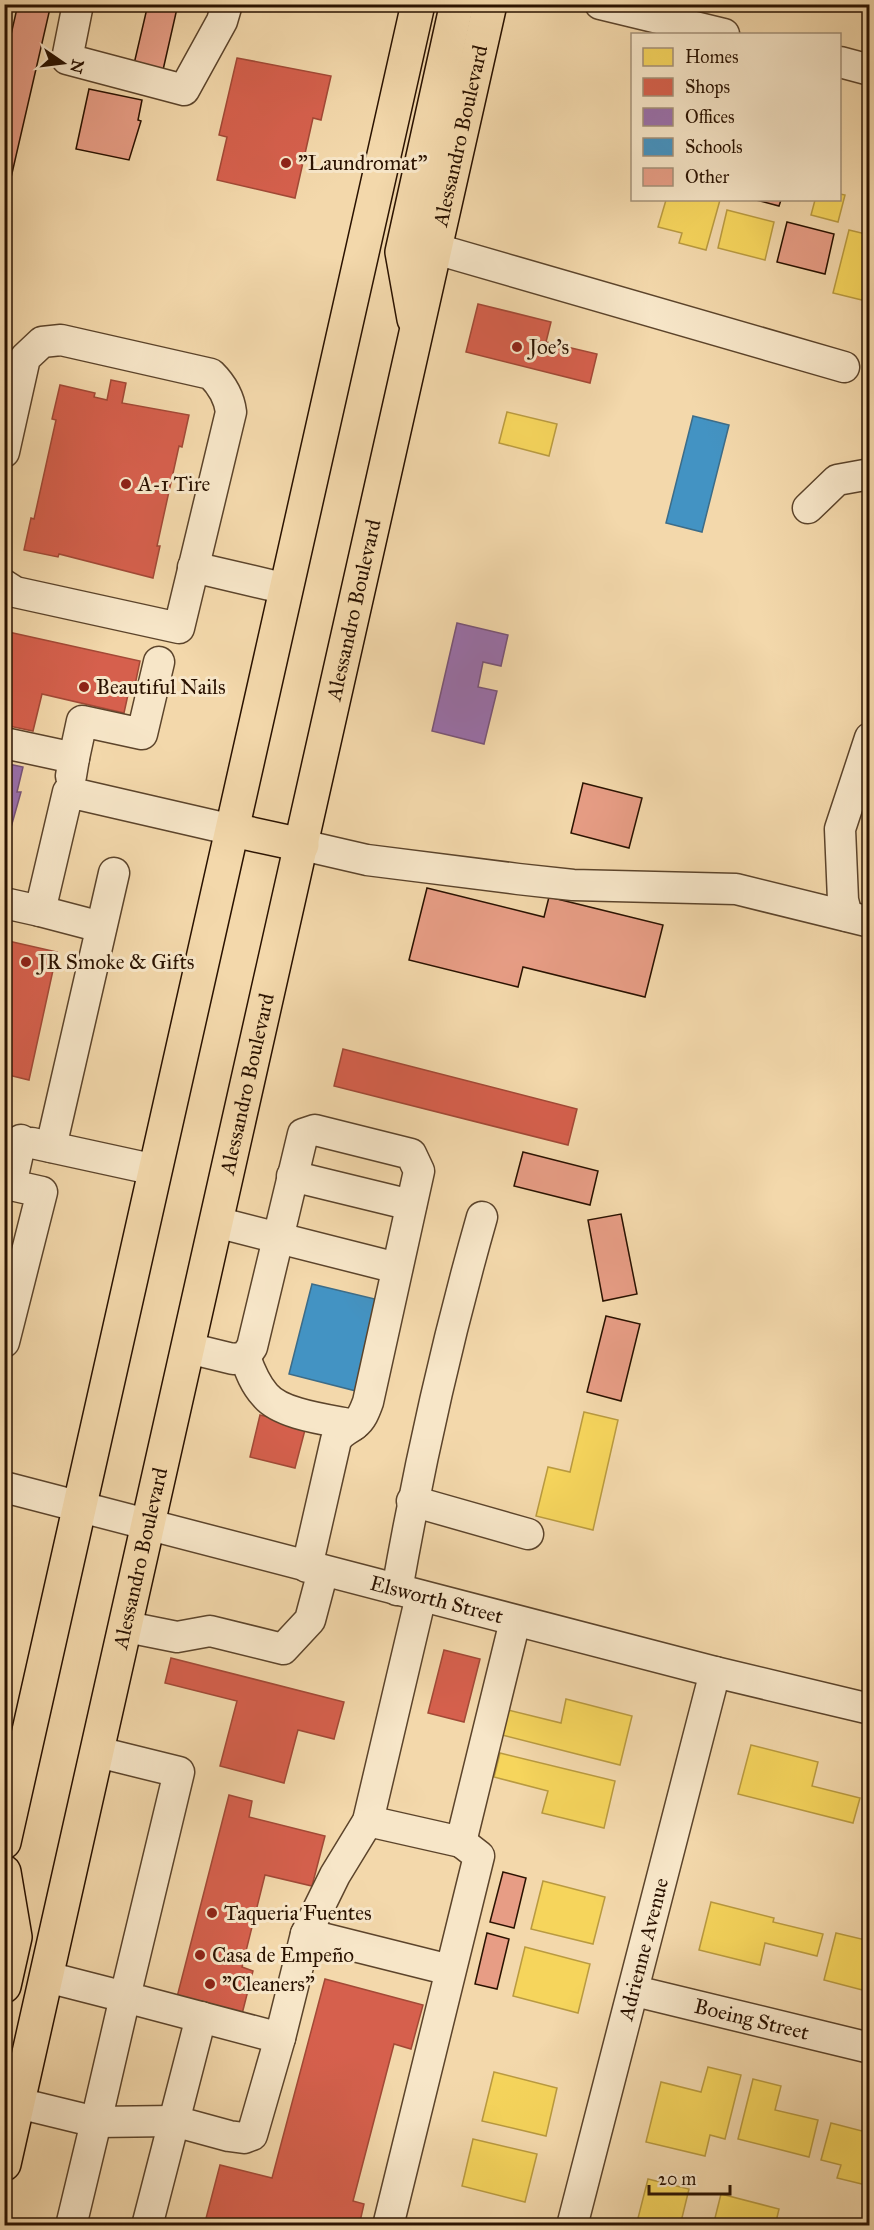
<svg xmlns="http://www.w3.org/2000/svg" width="874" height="2230" font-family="'IM FELL Great Primer',serif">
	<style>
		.homes { fill: #f6d55c; stroke: #b99a40; stroke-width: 1.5 }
		.shops { fill: #d6604d; stroke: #a24936; stroke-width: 1.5 }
		.offices { fill: #9970ab; stroke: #785478; stroke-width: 1.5 }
		.schools { fill: #4393c3; stroke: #3c6c88; stroke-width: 1.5 }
		.building { fill: #e79d85; stroke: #2a1200; stroke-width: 1.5 }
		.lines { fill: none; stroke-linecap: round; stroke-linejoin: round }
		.minor-casing { stroke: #5c442b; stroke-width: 33 }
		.major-casing { stroke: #2a1200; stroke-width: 36 }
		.minor { stroke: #f7e6c8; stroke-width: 30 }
		.major { stroke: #f3d8ab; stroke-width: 33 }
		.poi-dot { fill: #8f2418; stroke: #f7e6c8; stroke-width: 2 }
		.labels { text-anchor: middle; stroke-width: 6; stroke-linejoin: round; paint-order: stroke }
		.street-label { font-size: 21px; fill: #2a1200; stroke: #f7e6c8 }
		.poi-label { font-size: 21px; fill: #2a1200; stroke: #f7e6c8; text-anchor: start }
	</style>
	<rect width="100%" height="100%" fill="#f3d8ab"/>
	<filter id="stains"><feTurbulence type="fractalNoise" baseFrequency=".00333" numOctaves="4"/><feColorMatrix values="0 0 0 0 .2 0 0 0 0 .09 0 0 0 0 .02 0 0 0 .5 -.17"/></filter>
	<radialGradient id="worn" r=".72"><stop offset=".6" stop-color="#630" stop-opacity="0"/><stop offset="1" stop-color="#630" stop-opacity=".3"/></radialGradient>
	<!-- homes -->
	<path class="homes" d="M840,194L845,195L838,222L811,215L815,200H840Z
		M666,200H720L706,250L679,243L682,233L658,227Z
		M727,210L774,222L765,260L718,248Z
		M849,230L870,235V302L833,293Z
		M507,412L557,424L549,456L499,443Z
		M584,1412L618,1420L593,1530L536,1516L548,1467L570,1472Z
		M566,1699L632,1716L620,1765L502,1735L508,1710L561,1723Z
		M751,1745L818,1762L812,1786L860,1798L853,1823L738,1794Z
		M500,1753L615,1781L604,1828L542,1813L548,1791L494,1777Z
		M543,1881L605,1897L593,1944L531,1929Z
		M711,1902L774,1918L773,1922L823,1934L817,1956L765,1943L760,1965L699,1950Z
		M836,1933L870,1941V1992L824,1980Z
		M525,1947L590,1964L578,2013L513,1996Z
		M708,2067L741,2075L725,2139L710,2135L705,2156L646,2142L661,2082L701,2092Z
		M494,2072L557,2088L546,2136L482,2121Z
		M753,2079L781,2086L775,2110L818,2120L809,2157L738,2139Z
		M831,2123L870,2133V2186L837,2178L841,2165L821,2160Z
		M473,2139L537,2154L525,2202L462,2186Z
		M648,2179L689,2189L680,2226H636Z
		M721,2194L779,2209L775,2226H713Z"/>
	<!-- shops -->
	<path class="shops" d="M237,58L331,76L321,120L313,118L295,198L217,180L227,137L219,135Z
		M478,304L551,322L546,342L597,354L590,383L466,352Z
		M111,380L126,383L122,403L189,415L182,447L179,446L157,546H160L153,578L59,554L58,557L24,550L31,518L34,519L56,420L52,419L60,385L95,393L94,397L107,400Z
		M4,631L140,661L134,690H129L124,713L42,694L33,731L4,725Z
		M4,940L57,952L29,1080L4,1074Z
		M343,1049L577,1109L568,1145L334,1086Z
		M260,1415L306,1426L295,1468L250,1457Z
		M444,1650L480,1659L464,1722L428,1713Z
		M171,1658L344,1702L334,1739L298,1730L284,1783L220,1766L237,1701L165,1683Z
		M229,1795L252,1801L249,1817L325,1836L312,1886L265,1875L242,1967L253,1971L242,2014L177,1997Z
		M325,1979L423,2005L411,2049L394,2044L353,2201L364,2204L359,2226H204L220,2165L272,2178Z"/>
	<!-- offices -->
	<path class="offices" d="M457,623L508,635L501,666L483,662L478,687L497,691L484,744L432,731Z
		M4,763L23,767L17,792H21L4,852Z"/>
	<!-- schools -->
	<path class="schools" d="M693,416L729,425L702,532L666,523Z
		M312,1284L379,1300L356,1391L289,1374Z"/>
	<!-- building -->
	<path class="building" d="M18,4H51L4,208V65Z
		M148,4H178L163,70L134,64Z
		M89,89L142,100L138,120L141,121L129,160L76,149Z
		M756,200H781L779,206Z
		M787,222L834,234L825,274L777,262Z
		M583,783L642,798L629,848L571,833Z
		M427,888L544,917L549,897L663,925L645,997L523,967L518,987L409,960Z
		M523,1152L598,1171L590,1205L514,1186Z
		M621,1214L637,1294L603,1301L588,1220Z
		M606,1316L640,1324L621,1401L587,1392Z
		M503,1872L526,1878L514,1928L490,1922Z
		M487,1933L509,1939L497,1989L475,1984Z"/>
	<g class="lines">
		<defs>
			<g id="minor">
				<path d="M78,4L67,59L184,90L222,21L227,4"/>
				<path d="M600,4L724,34"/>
				<path d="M840,62L870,70"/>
				<path d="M436,249L844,367"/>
				<path d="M4,452L25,358L42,342L61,340L211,374C222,385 229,396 231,412L179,628L15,592L4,585"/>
				<path d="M808,508L837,480L870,474"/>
				<path d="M193,567L287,589"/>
				<path d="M4,743L74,758L71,776"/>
				<path d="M74,758L82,721L142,734L159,662"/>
				<path d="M302,845L367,860L518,879L573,885L736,889L870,922"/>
				<path d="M4,903L40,911L68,792L233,830"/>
				<path d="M40,911L101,927"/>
				<path d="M847,916L843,900L840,829L870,738"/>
				<path d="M32,1143L156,1170"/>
				<path d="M51,1147L114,873"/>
				<path d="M292,1176L411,1205"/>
				<path d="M216,1222L397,1268"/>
				<path d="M4,1342L42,1192L11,1185L21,1140"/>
				<path d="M188,1348L233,1359L245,1357L252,1347L303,1134L315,1130L411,1154L419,1171L368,1402C365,1410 362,1419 355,1424C347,1431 342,1430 336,1440L307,1567"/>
				<path d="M245,1357C250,1371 255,1384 265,1395C281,1415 330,1420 354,1425"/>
				<path id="s1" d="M4,1487L715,1672L870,1709"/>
				<path d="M412,1501L528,1534"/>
				<path d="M397,1590C419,1465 447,1340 482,1217"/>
				<path d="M127,1627L177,1637L210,1631L283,1649L310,1620L323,1571"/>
				<path d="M98,1752L179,1772L125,1997L280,2038L306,1934L335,1875L368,1821L421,1596"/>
				<path d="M368,1821L461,1842L515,1621"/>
				<path d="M306,1934L450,1970"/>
				<path d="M47,1977L125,1997L96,2122L174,2121L229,2136L244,2138L252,2135L280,2038"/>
				<path id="s2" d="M635,1991L870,2048"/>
				<path d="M18,2103L96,2122L71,2226"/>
				<path d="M147,2226L201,2017"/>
				<path d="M388,2226L479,1856L461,1842"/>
				<path id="s3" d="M572,2226L715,1672"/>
			</g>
			<g id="major">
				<path d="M414,319L402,252L455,12L453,4"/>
				<path d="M233,830L302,845"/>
				<path d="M4,1842L418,4"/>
				<path d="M4,1872L15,1937L4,1986"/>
				<path id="s4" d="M4,2164L490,4"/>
			</g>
		</defs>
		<!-- minor casing -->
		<use href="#minor" class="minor-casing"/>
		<!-- major casing -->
		<use href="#major" class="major-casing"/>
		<!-- minor -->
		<use href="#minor" class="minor"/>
		<!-- major -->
		<use href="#major" class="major"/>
	</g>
	<!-- markers -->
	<g class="poi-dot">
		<circle cx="286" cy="163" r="6"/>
		<circle cx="517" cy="347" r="6"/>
		<circle cx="126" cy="484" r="6"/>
		<circle cx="84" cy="687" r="6"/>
		<circle cx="26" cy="962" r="6"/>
		<circle cx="212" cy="1913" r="6"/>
		<circle cx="200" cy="1955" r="6"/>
		<circle cx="210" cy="1984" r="6"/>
	</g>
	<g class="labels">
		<!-- street labels -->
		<g class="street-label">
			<text dy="7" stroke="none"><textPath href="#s4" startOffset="2079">Alessandro Boulevard</textPath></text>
			<text dy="7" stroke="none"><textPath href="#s4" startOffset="1593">Alessandro Boulevard</textPath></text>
			<text dy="7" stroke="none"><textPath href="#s4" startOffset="1107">Alessandro Boulevard</textPath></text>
			<text dy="7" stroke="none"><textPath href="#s4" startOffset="621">Alessandro Boulevard</textPath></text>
			<text dy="7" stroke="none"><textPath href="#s1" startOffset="447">Elsworth Street</textPath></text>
			<text dy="7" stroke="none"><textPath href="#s3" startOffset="286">Adrienne Avenue</textPath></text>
			<text dy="7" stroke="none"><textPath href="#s2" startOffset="120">Boeing Street</textPath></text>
		</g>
		<!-- poi labels -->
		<g class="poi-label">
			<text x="298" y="170">"Laundromat"</text>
			<text x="529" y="354">Joe's</text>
			<text x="138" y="491">A-1 Tire</text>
			<text x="96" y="694">Beautiful Nails</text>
			<text x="38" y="969">JR Smoke &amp; Gifts</text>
			<text x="224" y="1920">Taqueria Fuentes</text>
			<text x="212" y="1962">Casa de Empeño</text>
			<text x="222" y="1991">"Cleaners"</text>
		</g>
	</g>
	<!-- margin -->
	<rect width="874" height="2230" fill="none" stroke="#f3d8ab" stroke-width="24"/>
	<rect x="6" y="6" width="862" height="2218" fill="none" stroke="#2a1200" stroke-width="3"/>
	<rect x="12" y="12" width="850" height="2206" fill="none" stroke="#2a1200" stroke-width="1.5"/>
	<!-- legend -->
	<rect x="631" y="33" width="210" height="168" fill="#f7e6c8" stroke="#a59178" stroke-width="1.5"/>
	<rect x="643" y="48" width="30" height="18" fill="#f6d55c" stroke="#a59178" stroke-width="1.5"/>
	<text x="685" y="63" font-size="18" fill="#2a1200">Homes</text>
	<rect x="643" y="78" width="30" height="18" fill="#d6604d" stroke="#a59178" stroke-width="1.5"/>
	<text x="685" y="93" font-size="18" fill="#2a1200">Shops</text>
	<rect x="643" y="108" width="30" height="18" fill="#9970ab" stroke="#a59178" stroke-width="1.5"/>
	<text x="685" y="123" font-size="18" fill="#2a1200">Offices</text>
	<rect x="643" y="138" width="30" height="18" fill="#4393c3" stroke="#a59178" stroke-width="1.5"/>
	<text x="685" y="153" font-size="18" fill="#2a1200">Schools</text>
	<rect x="643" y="168" width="30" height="18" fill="#e79d85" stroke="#a59178" stroke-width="1.5"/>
	<text x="685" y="183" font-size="18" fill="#2a1200">Other</text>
	<!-- north arrow -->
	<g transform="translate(63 63) rotate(104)" stroke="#f7e6c8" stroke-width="4.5" paint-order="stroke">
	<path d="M0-4.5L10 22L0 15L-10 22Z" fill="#2a1200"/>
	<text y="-9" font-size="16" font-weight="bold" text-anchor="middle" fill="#2a1200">N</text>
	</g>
	<!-- scale -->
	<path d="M649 2185v9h81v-9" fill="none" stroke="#2a1200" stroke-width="3"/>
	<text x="658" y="2185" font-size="18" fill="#2a1200" stroke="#f7e6c8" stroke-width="4.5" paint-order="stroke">20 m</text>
	<rect width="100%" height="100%" filter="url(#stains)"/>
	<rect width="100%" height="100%" fill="url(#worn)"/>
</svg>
